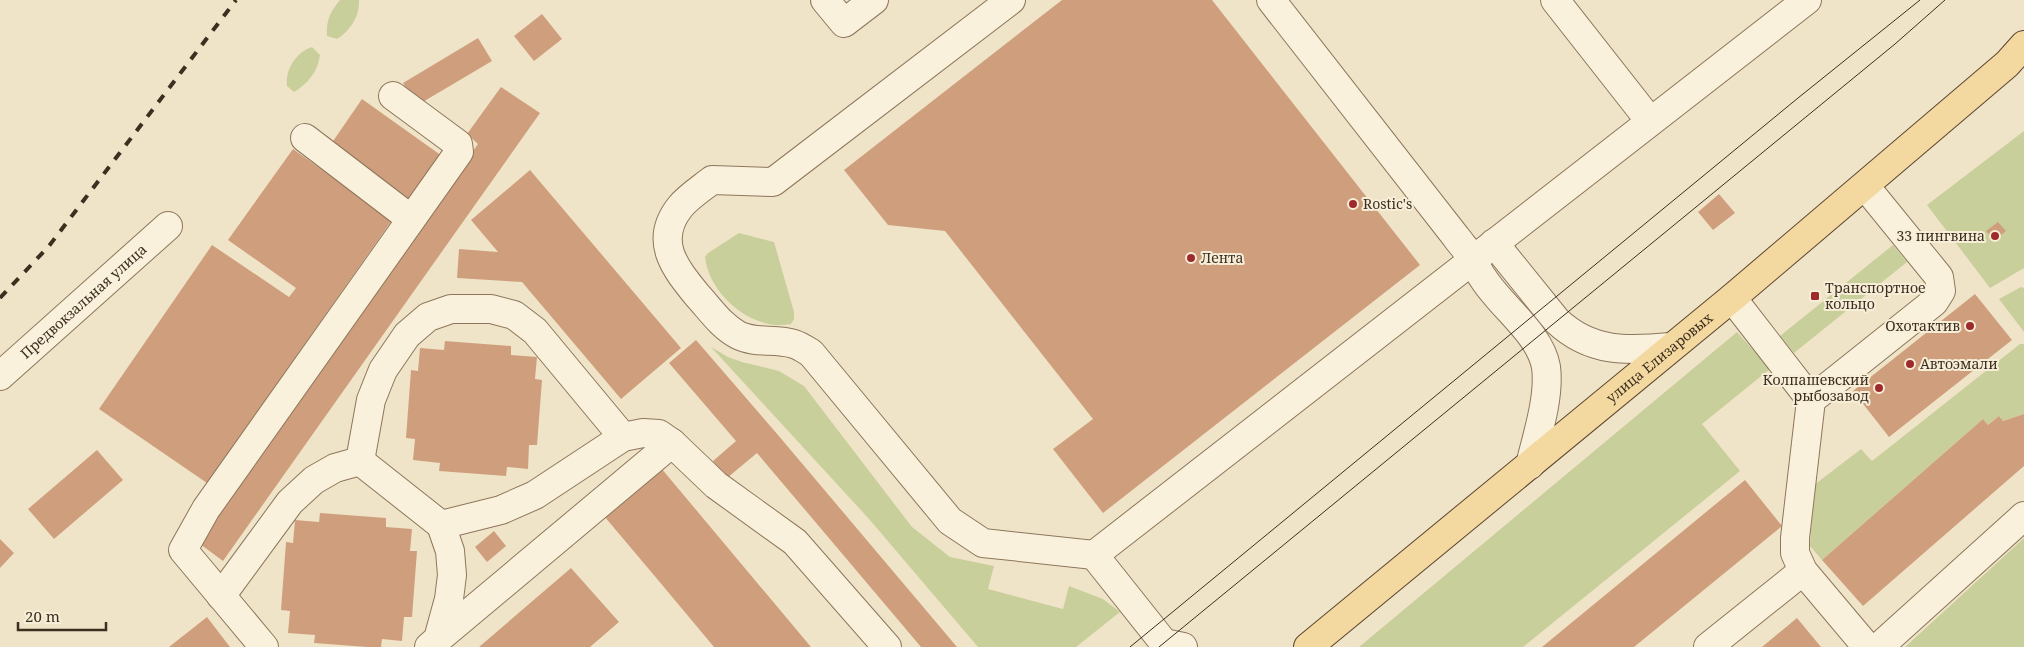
<svg xmlns="http://www.w3.org/2000/svg" width="2024" height="647" font-family="'Noto Serif',serif">
	<style>
		.green { fill: #c9cf9b }
		.building { fill: #cf9f7d }
		.lines { fill: none; stroke-linecap: round; stroke-linejoin: round }
		.minor-casing { stroke: #8d765c; stroke-width: 30 }
		.major-casing { stroke: #5b4430; stroke-width: 30 }
		.minor { stroke: #faf1dc; stroke-width: 28 }
		.major { stroke: #f3d9a0; stroke-width: 28 }
		.tram { stroke: #3d2e20; stroke-width: 1 }
		.rail { stroke: #3d2e20; stroke-width: 4; stroke-dasharray: 9 9; stroke-linecap: butt }
		.poi-dot { fill: #9e2a2b; stroke: #f7eed8; stroke-width: 2 }
		.labels { text-anchor: middle; stroke-width: 4; stroke-linejoin: round; paint-order: stroke }
		.poi-label { font-size: 14px; fill: #3d2e20; stroke: #f7eed8; text-anchor: start }
		.street-label { font-size: 14px; fill: #3d2e20; stroke: #f7eed8 }
	</style>
	<rect width="100%" height="100%" fill="#f0e4c8"/>
	<!-- green -->
	<path class="green" d="M340,0H359C360,16 350,31 337,39L327,36C326,21 330,12 340,0Z
		M312,47L320,55C318,71 308,84 294,92L287,86C285,70 296,52 312,47Z
		M2024,131V268L1990,288L1927,205Z
		M739,233L774,242L794,312V319L791,324C753,332 709,295 705,257L708,253Z
		M1893,245L1907,262L1794,353L1780,336Z
		M2021,287L2024,288V332L1999,299Z
		M1737,332L1770,369L1702,424L1740,471L1523,647H1359Z
		M2020,344H2024V414L2003,421L1999,416L1988,425L1983,419L1822,560L1810,546L1814,485L1861,449L1872,461Z
		M711,347L728,357L742,362L779,371L804,386L912,527L950,557L994,566L988,589L1063,609L1069,586L1103,599L1120,612L1076,647H978L869,519Z
		M2024,538V647H1905Z"/>
	<!-- building -->
	<path class="building" d="M1062,0H1212L1420,265L1103,513L1053,449L1093,419L945,231L888,225L844,170Z
		M542,14L562,39L534,61L514,36Z
		M478,38L492,61L416,106L403,83Z
		M501,87L540,113L223,561L200,544L338,340L478,144L467,134Z
		M362,99L442,156L409,203L329,147Z
		M293,149L392,220L207,483L99,409L212,245L289,297L296,288L228,240Z
		M530,170L681,348L621,399L522,282L457,278L459,249L498,252L471,220Z
		M1719,194L1735,213L1713,230L1698,212Z
		M1998,222L2006,231L1994,241L1986,231Z
		M1975,294L2012,340L1889,437L1853,391Z
		M696,340L778,435L957,647H921L757,453L727,478L713,461L736,441L669,363Z
		M445,341L511,346V355L537,357L535,379L542,380L537,445H529L528,469L507,467L506,476L439,471L440,463L413,460L415,439L406,438L411,370L418,371L420,348L444,350Z
		M2024,414V466L1863,606L1822,560L1983,419L1988,425L1999,416L2003,421Z
		M97,450L123,480L54,539L28,509Z
		M661,468L811,647H714L658,580L604,516Z
		M1745,480L1782,526L1634,647H1542Z
		M320,513L386,518V527L412,529L410,551H417L412,617H404L402,641L382,639L381,647H367L314,643L315,635L288,633L290,611L281,610L286,542L293,543L295,520L319,522Z
		M494,531L506,546L487,562L475,547Z
		M0,539L14,553L0,568Z
		M571,568L619,622L590,647H479Z
		M207,617L230,647H169Z
		M1797,618L1821,647H1762Z"/>
	<g class="lines">
		<defs>
			<g id="minor">
				<path d="M825,0L844,23L874,0"/>
				<path d="M1011,0L773,182L712,180C702,188 688,197 680,207C653,241 675,268 697,295C710,309 721,326 738,335C755,344 776,338 794,344C800,346 806,350 811,353L950,521L983,543L1094,555"/>
				<path d="M1271,0L1456,237C1461,244 1467,250 1472,258C1476,264 1478,272 1483,278C1501,307 1540,333 1546,367C1550,397 1537,436 1530,465"/>
				<path d="M1555,0L1650,121"/>
				<path d="M305,138L411,219"/>
				<path d="M1494,243L1557,321C1591,353 1628,351 1671,347"/>
				<path d="M1732,298L1811,400L1795,538V553L1803,571L1867,647"/>
				<path id="s1" d="M0,376L168,226"/>
				<path d="M1811,400L1934,302L1941,291L1939,277L1865,186"/>
				<path d="M360,461L441,525"/>
				<path d="M221,596L290,502L314,480L335,468L360,461L371,400L383,370L407,335L428,317L451,309H491L514,315L535,331L623,437"/>
				<path d="M438,639L672,443"/>
				<path d="M264,647L183,550L206,509L459,152L458,144L393,96"/>
				<path d="M429,647L438,639L449,599L452,575L450,551L441,525L501,510L535,495L623,437L643,433L659,434L672,443L716,485L795,542L887,647"/>
				<path d="M1183,647L1164,643L1094,555L1807,0"/>
				<path d="M1708,647L1803,571"/>
				<path d="M1879,647L2024,516"/>
			</g>
			<g id="major">
				<path id="s2" d="M1308,647L1732,298L2007,64L2024,45"/>
			</g>
		</defs>
		<!-- minor casing -->
		<use href="#minor" class="minor-casing"/>
		<!-- major casing -->
		<use href="#major" class="major-casing"/>
		<!-- minor -->
		<use href="#minor" class="minor"/>
		<!-- major -->
		<use href="#major" class="major"/>
		<!-- tram -->
		<path class="tram" d="M1130,647L1798,98L1920,0
			M1159,647L1895,44L1945,0"/>
		<!-- rail -->
		<path class="rail" d="M0,298L49,246L236,0"/>
	</g>
	<!-- markers -->
	<g class="poi-dot">
		<circle cx="1353" cy="204" r="5"/>
		<circle cx="1995" cy="236" r="5"/>
		<circle cx="1191" cy="258" r="5"/>
		<rect x="1810" y="291" width="10" height="10" rx="2.5"/>
		<circle cx="1970" cy="326" r="5"/>
		<circle cx="1910" cy="364" r="5"/>
		<circle cx="1879" cy="388" r="5"/>
	</g>
	<g class="labels">
		<!-- poi labels -->
		<g class="poi-label">
			<text x="1363" y="209">Rostic's</text>
			<text x="1985" y="241" text-anchor="end">33 пингвина</text>
			<text x="1201" y="263">Лента</text>
			<text x="1825" y="293">Транспортное<tspan x="1825" dy="16">кольцо</tspan></text>
			<text x="1960" y="331" text-anchor="end">Охотактив</text>
			<text x="1920" y="369">Автоэмали</text>
			<text x="1869" y="385" text-anchor="end">Колпашевский<tspan x="1869" dy="16">рыбозавод</tspan></text>
		</g>
		<!-- street labels -->
		<g class="street-label">
			<text dy="5" stroke="none"><textPath href="#s1" startOffset="112">Предвокзальная улица</textPath></text>
			<text dy="5" stroke="none"><textPath href="#s2" startOffset="455">улица Елизаровых</textPath></text>
		</g>
	</g>
	<!-- scale -->
	<path d="M18 622v8h88v-8" fill="none" stroke="#3d2e20" stroke-width="2.5"/>
	<text x="25" y="622" font-size="15" fill="#3d2e20" stroke="#f7eed8" stroke-width="4" paint-order="stroke">20 m</text>
</svg>
